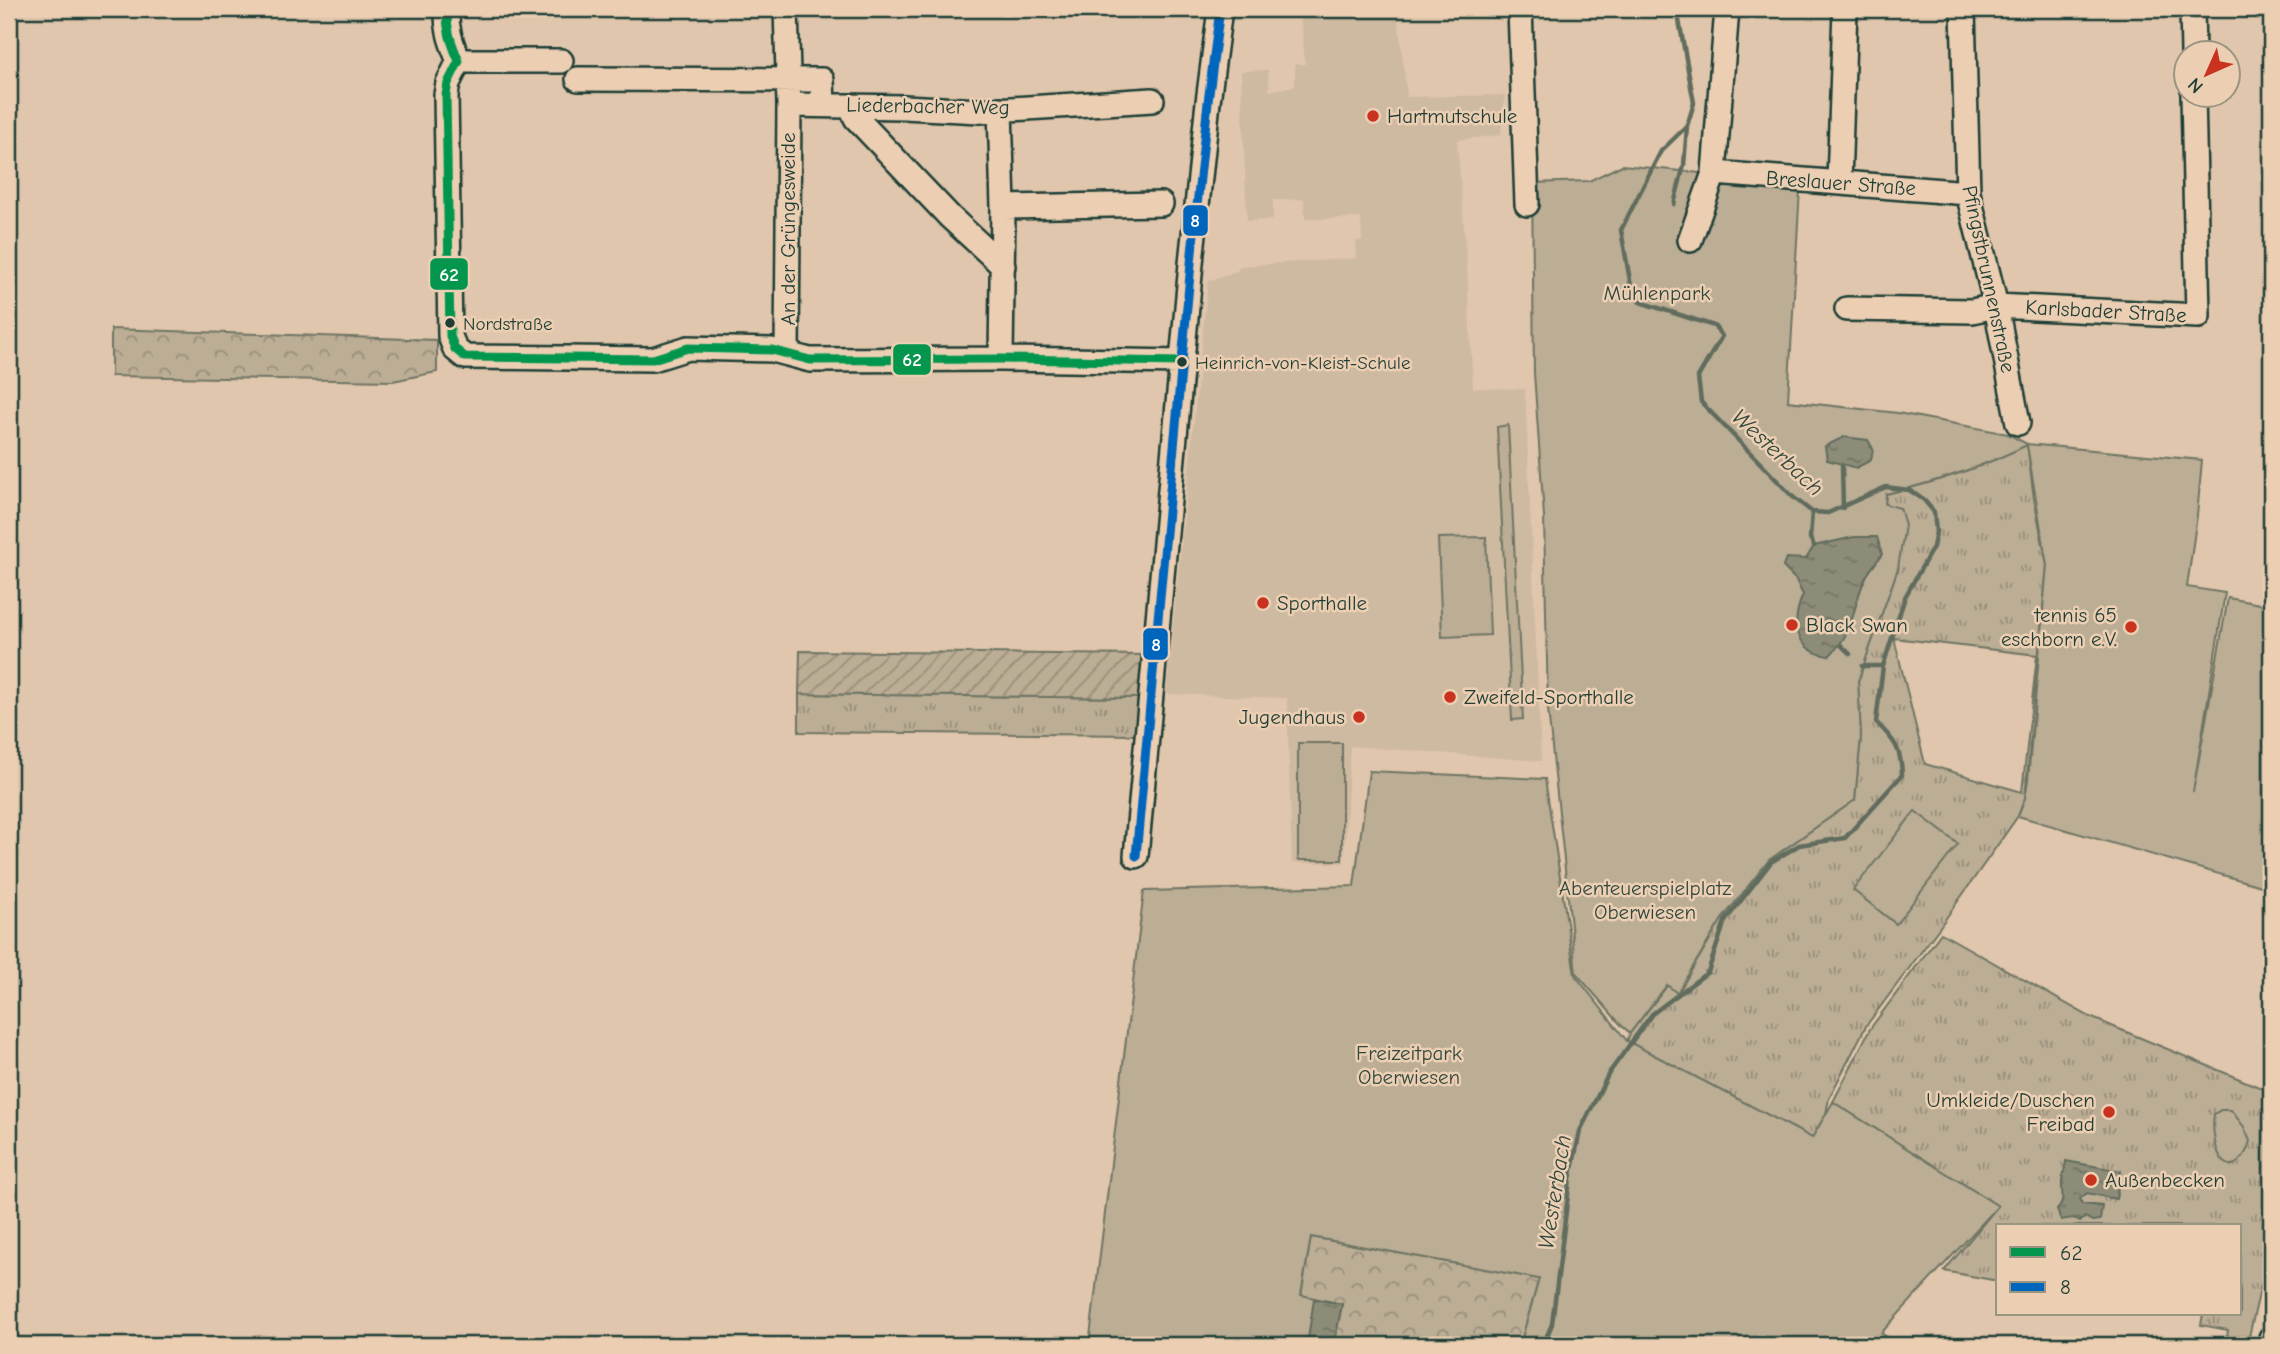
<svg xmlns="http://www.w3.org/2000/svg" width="2280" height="1354" font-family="'Comic Neue',sans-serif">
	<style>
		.built { fill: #ceb9a1 }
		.grass { fill: url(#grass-tufts); stroke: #6e7564; stroke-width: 2; fill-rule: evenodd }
		.forest { fill: url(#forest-crowns); stroke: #6e7564; stroke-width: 2 }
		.park { fill: #bcad95; stroke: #6e7564; stroke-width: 2 }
		.garden { fill: url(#garden-furrows); stroke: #6e7564; stroke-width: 2 }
		.water { fill: url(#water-ripples); stroke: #616c5d; stroke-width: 2 }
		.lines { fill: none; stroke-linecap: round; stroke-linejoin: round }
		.stream { stroke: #616c5d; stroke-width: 4.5 }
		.minor-casing { stroke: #1f3d34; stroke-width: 28 }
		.minor { stroke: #eccfb3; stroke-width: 23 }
		.bus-1-casing { stroke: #eccfb3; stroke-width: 14 }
		.bus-2-casing { stroke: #eccfb3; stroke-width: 14 }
		.bus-1 { stroke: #05964d; stroke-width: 9 }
		.bus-2 { stroke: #0065bd; stroke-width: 9 }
		.poi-dot { fill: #c8321e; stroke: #eccfb3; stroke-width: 2.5 }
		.bus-dot { fill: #1f3d34; stroke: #eccfb3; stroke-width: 2.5 }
		.labels { text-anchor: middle; stroke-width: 5; stroke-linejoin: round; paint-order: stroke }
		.bus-label { font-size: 19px; fill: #1f3d34; stroke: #eccfb3; text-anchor: start }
		.street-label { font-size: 21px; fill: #1f3d34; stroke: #eccfb3 }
		.poi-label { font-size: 21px; fill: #1f3d34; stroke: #eccfb3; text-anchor: start }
		.park-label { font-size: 21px; fill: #2f483e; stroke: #eccfb3 }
		.water-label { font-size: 23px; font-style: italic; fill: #30493e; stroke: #eccfb3 }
		.line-badge { stroke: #eccfb3; stroke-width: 2.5 }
		.badge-label { font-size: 19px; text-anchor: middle; font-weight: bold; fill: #fff }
	</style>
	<defs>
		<pattern id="grass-tufts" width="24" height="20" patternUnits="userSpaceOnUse" patternTransform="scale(1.75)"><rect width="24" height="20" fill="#bcad95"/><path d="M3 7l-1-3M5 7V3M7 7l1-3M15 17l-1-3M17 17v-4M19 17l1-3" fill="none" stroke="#988e7a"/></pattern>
		<pattern id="forest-crowns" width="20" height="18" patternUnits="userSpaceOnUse" patternTransform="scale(1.75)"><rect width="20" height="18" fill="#bcad95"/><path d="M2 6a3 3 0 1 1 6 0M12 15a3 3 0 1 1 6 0" fill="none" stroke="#988e7a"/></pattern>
		<pattern id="garden-furrows" width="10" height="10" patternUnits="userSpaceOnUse" patternTransform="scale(1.75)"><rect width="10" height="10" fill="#bcad95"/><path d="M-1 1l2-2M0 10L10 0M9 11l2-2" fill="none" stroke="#988e7a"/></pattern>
		<pattern id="water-ripples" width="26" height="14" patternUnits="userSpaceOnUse" patternTransform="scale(1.75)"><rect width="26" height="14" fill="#8d8c79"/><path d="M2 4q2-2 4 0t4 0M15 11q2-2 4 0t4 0" fill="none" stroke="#737464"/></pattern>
	</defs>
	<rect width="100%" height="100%" fill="#e0c6ac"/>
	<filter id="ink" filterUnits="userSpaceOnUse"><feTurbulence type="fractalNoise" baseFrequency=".0143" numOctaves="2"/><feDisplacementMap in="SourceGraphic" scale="14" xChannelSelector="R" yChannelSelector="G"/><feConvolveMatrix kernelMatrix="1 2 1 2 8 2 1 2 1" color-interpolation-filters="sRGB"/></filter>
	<g filter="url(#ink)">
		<!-- built -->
		<path class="built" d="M1300,9H1397L1407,97L1505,95L1501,135L1457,140L1467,268L1473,388L1525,389L1541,761L1350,746L1344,863H1292L1287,698L1166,694L1208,281L1237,271L1241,266L1357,258L1356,241L1362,240L1361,218L1305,219L1304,199L1273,200V220L1247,221L1241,71L1268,70L1269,91L1295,86V64H1305Z"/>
		<!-- grass -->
		<path class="grass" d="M2027,444L2034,499L2047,565L2025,798L2018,816L1939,928L1866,1026L1829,1098L1826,1114L1812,1138L1627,1041L1630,1033L1668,985L1678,993L1722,919L1769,860L1855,800L1861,736L1858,681L1898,568L1885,504L1886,494C1936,482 1981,468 2027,444ZM1894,638L2037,655L2022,792L1925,764Z
			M799,694L1141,698L1136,735L799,732Z
			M1941,933L2090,1017L2271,1092V1243L2247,1345H2226L2228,1330L2201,1325L2203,1314H2240V1226H1998V1281L1944,1271L1998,1206L1833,1102L1870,1029Z"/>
		<!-- forest -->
		<path class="forest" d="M111,329L437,340V372L393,381L111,376Z
			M1311,1237L1539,1279L1520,1345H1334L1341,1305L1301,1296Z"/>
		<!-- park -->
		<path class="park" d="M1622,165L1710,174L1800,188L1788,401L1898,413L2008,434L2027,444L2202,460L2197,516L2187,587L2225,593L2193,792L2228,598L2271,606V889L2018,816L2025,798L2028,780L2047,565L2027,445C1981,468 1936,482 1886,494L1885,504L1900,508L1905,525L1898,568L1858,681L1861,736L1855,800L1769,860L1722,919L1677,993L1667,985L1630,1033L1621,1025L1576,973L1548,709L1544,517L1534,373L1532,183L1589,181Z
			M1508,425L1523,719L1512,720L1497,427Z
			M1486,537L1490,635L1442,637L1438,538Z
			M1298,743H1342V860H1298Z
			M1369,771L1545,779L1575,975L1627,1041L1812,1138L1833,1102L1998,1206L1881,1333L1899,1345H1520L1539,1279L1311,1237L1301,1295L1342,1304L1334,1345H1089L1144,891L1354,886Z
			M1915,811L1958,844L1896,924L1853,890Z
			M2221,1110H2231L2244,1127L2250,1141C2247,1153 2234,1177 2221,1158C2214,1147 2212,1126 2214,1114Z"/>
		<!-- garden -->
		<path class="garden" d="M800,651L1146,655L1141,698L799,694Z"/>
		<!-- water -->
		<path class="water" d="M1844,437L1868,440L1873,449L1871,460L1856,468L1827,460L1825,446Z
			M1854,537H1877L1882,554C1877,562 1870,569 1866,577C1851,607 1857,630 1829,656C1796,652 1790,623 1803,595L1796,580L1783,567L1786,558L1806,559L1814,546Z
			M2066,1161L2121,1171L2116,1199L2087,1193L2080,1199L2082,1204L2102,1206L2100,1220L2092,1221L2085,1217L2080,1222L2073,1218L2061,1220L2057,1210C2065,1202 2062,1196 2062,1187C2061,1179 2065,1169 2066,1161Z
			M1314,1299L1342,1304L1334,1345H1307Z"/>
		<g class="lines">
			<!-- stream -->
			<path class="stream" d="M1674,204L1684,165L1687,126
				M1842,466L1843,508
				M1812,512L1810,538L1814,546
				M1841,645L1850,654
				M1862,666H1883
				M1543,1345L1552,1324L1570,1179L1580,1131L1609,1073L1652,1014L1708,972L1725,921L1771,862L1799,845L1845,838L1902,775C1901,748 1895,741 1876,722L1883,666L1905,597L1933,547L1936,532L1934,512L1924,500L1909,490L1886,487L1828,513L1812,512L1793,497L1701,402L1698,377L1722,336L1714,326L1640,302L1631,286L1621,230L1661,151L1687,126L1694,103L1677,9"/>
			<defs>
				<path id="minor" d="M447,9C446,28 451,43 459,61L448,83L446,95L450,336L455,349L465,357L653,359L688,348L772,350L810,360L1001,359L1182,362
					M786,9L789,105L787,353
					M1520,9L1527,204
					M1963,9L1968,193L1996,306L2018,423
					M2192,9L2193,52
					M459,61H561
					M578,79L822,80L823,105
					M789,105L904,107L980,111L1152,100
					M851,106L856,118L950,217L1003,266
					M1000,109L1003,207L1001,359
					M1714,173L1968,193
					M1839,182L1845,9
					M1003,207L1161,204
					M1690,240L1714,173L1727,9
					M1847,309L1972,311L1996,306L2198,316L2193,94
					M1136,856L1192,253L1208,102L1220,9
					M2270,1345L2271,1338"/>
			</defs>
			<!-- minor casing -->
			<use href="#minor" class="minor-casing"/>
			<!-- minor -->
			<use href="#minor" class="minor"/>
			<defs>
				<path id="bus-1" d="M447,9C446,28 451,43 459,61L448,83L446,95L450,336L455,349L465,357L653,359L688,348L772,350L810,360L1001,359L1182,362"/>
				<path id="bus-2" d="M1136,856L1192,253L1208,102L1220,9"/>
			</defs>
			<!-- bus-1 casing -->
			<use href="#bus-1" class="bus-1-casing"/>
			<!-- bus-2 casing -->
			<use href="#bus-2" class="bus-2-casing"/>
			<!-- bus-1 -->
			<use href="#bus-1" class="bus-1"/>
			<!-- bus-2 -->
			<use href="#bus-2" class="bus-2"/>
		</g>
	</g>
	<!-- markers -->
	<g class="poi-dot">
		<circle cx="1373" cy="116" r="7"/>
		<circle cx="1263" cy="603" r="7"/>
		<circle cx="1792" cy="625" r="7"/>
		<circle cx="2131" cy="627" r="7"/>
		<circle cx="1450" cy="697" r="7"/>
		<circle cx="1359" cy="717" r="7"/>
		<circle cx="2109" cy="1112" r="7"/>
		<circle cx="2091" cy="1180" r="7"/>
	</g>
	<g class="bus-dot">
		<circle cx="450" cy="323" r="6"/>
		<circle cx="1182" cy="362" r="6"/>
	</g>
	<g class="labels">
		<!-- bus labels -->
		<g class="bus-label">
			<text x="463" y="330">Nordstraße</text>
			<text x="1195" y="369">Heinrich-von-Kleist-Schule</text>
		</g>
		<!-- street labels -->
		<g class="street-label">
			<text transform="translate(928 106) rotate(1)" y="7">Liederbacher Weg</text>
			<text transform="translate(1841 183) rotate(4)" y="7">Breslauer Straße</text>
			<text transform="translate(788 229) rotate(-90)" y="7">An der Grüngesweide</text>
			<text transform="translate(1989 279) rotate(78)" y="7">Pfingstbrunnenstraße</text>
			<text transform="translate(2106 311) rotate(3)" y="7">Karlsbader Straße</text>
		</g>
		<!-- poi labels -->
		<g class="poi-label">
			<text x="1387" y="123">Hartmutschule</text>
			<text x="1277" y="610">Sporthalle</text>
			<text x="2117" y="622" text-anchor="end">tennis 65<tspan x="2117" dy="24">eschborn e.V.</tspan></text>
			<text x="1806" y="632">Black Swan</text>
			<text x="1464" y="704">Zweifeld-Sporthalle</text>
			<text x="1345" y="724" text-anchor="end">Jugendhaus</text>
			<text x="2095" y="1107" text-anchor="end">Umkleide/Duschen<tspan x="2095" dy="24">Freibad</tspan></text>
			<text x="2105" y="1187">Außenbecken</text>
		</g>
		<!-- park labels -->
		<g class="park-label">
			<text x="1657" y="300">Mühlenpark</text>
			<text x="1645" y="895">Abenteuerspielplatz<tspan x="1645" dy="24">Oberwiesen</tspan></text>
			<text x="1409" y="1060">Freizeitpark<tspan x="1409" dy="24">Oberwiesen</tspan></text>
		</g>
		<!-- water labels -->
		<g class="water-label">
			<text transform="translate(1778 452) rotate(43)" y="8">Westerbach</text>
			<text transform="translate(1554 1192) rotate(-81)" y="8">Westerbach</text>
		</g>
	</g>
	<g class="line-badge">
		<rect x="1182" y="204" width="27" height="33" rx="7" fill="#0065bd"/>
		<rect x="429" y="257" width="40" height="34" rx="7" fill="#05964d"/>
		<rect x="892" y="343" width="40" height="33" rx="7" fill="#05964d"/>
		<rect x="1142" y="627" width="27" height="34" rx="7" fill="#0065bd"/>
	</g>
	<g class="badge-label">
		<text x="1195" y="227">8</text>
		<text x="449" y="281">62</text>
		<text x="912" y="366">62</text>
		<text x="1156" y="651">8</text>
	</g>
	<!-- margin -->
	<rect width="2280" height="1354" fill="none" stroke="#eccfb3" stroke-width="35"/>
	<rect x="18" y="18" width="2245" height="1319" fill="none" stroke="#1f3d34" stroke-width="2.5" filter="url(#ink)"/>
	<!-- legend -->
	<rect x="1996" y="1224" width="245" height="91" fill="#eccfb3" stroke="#9a9580" stroke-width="2"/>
	<rect x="2010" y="1247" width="35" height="10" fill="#05964d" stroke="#9a9580" stroke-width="2"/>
	<text x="2060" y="1260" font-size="21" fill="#1f3d34">62</text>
	<rect x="2010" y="1282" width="35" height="10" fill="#0065bd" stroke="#9a9580" stroke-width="2"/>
	<text x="2060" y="1294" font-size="21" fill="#1f3d34">8</text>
	<!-- north arrow -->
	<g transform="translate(2207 74) rotate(225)"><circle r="33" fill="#eccfb3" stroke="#9a9580" stroke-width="2"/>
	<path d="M0-5L12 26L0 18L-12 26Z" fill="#c8321e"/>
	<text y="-10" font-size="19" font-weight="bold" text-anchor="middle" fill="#1f3d34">N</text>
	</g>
</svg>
